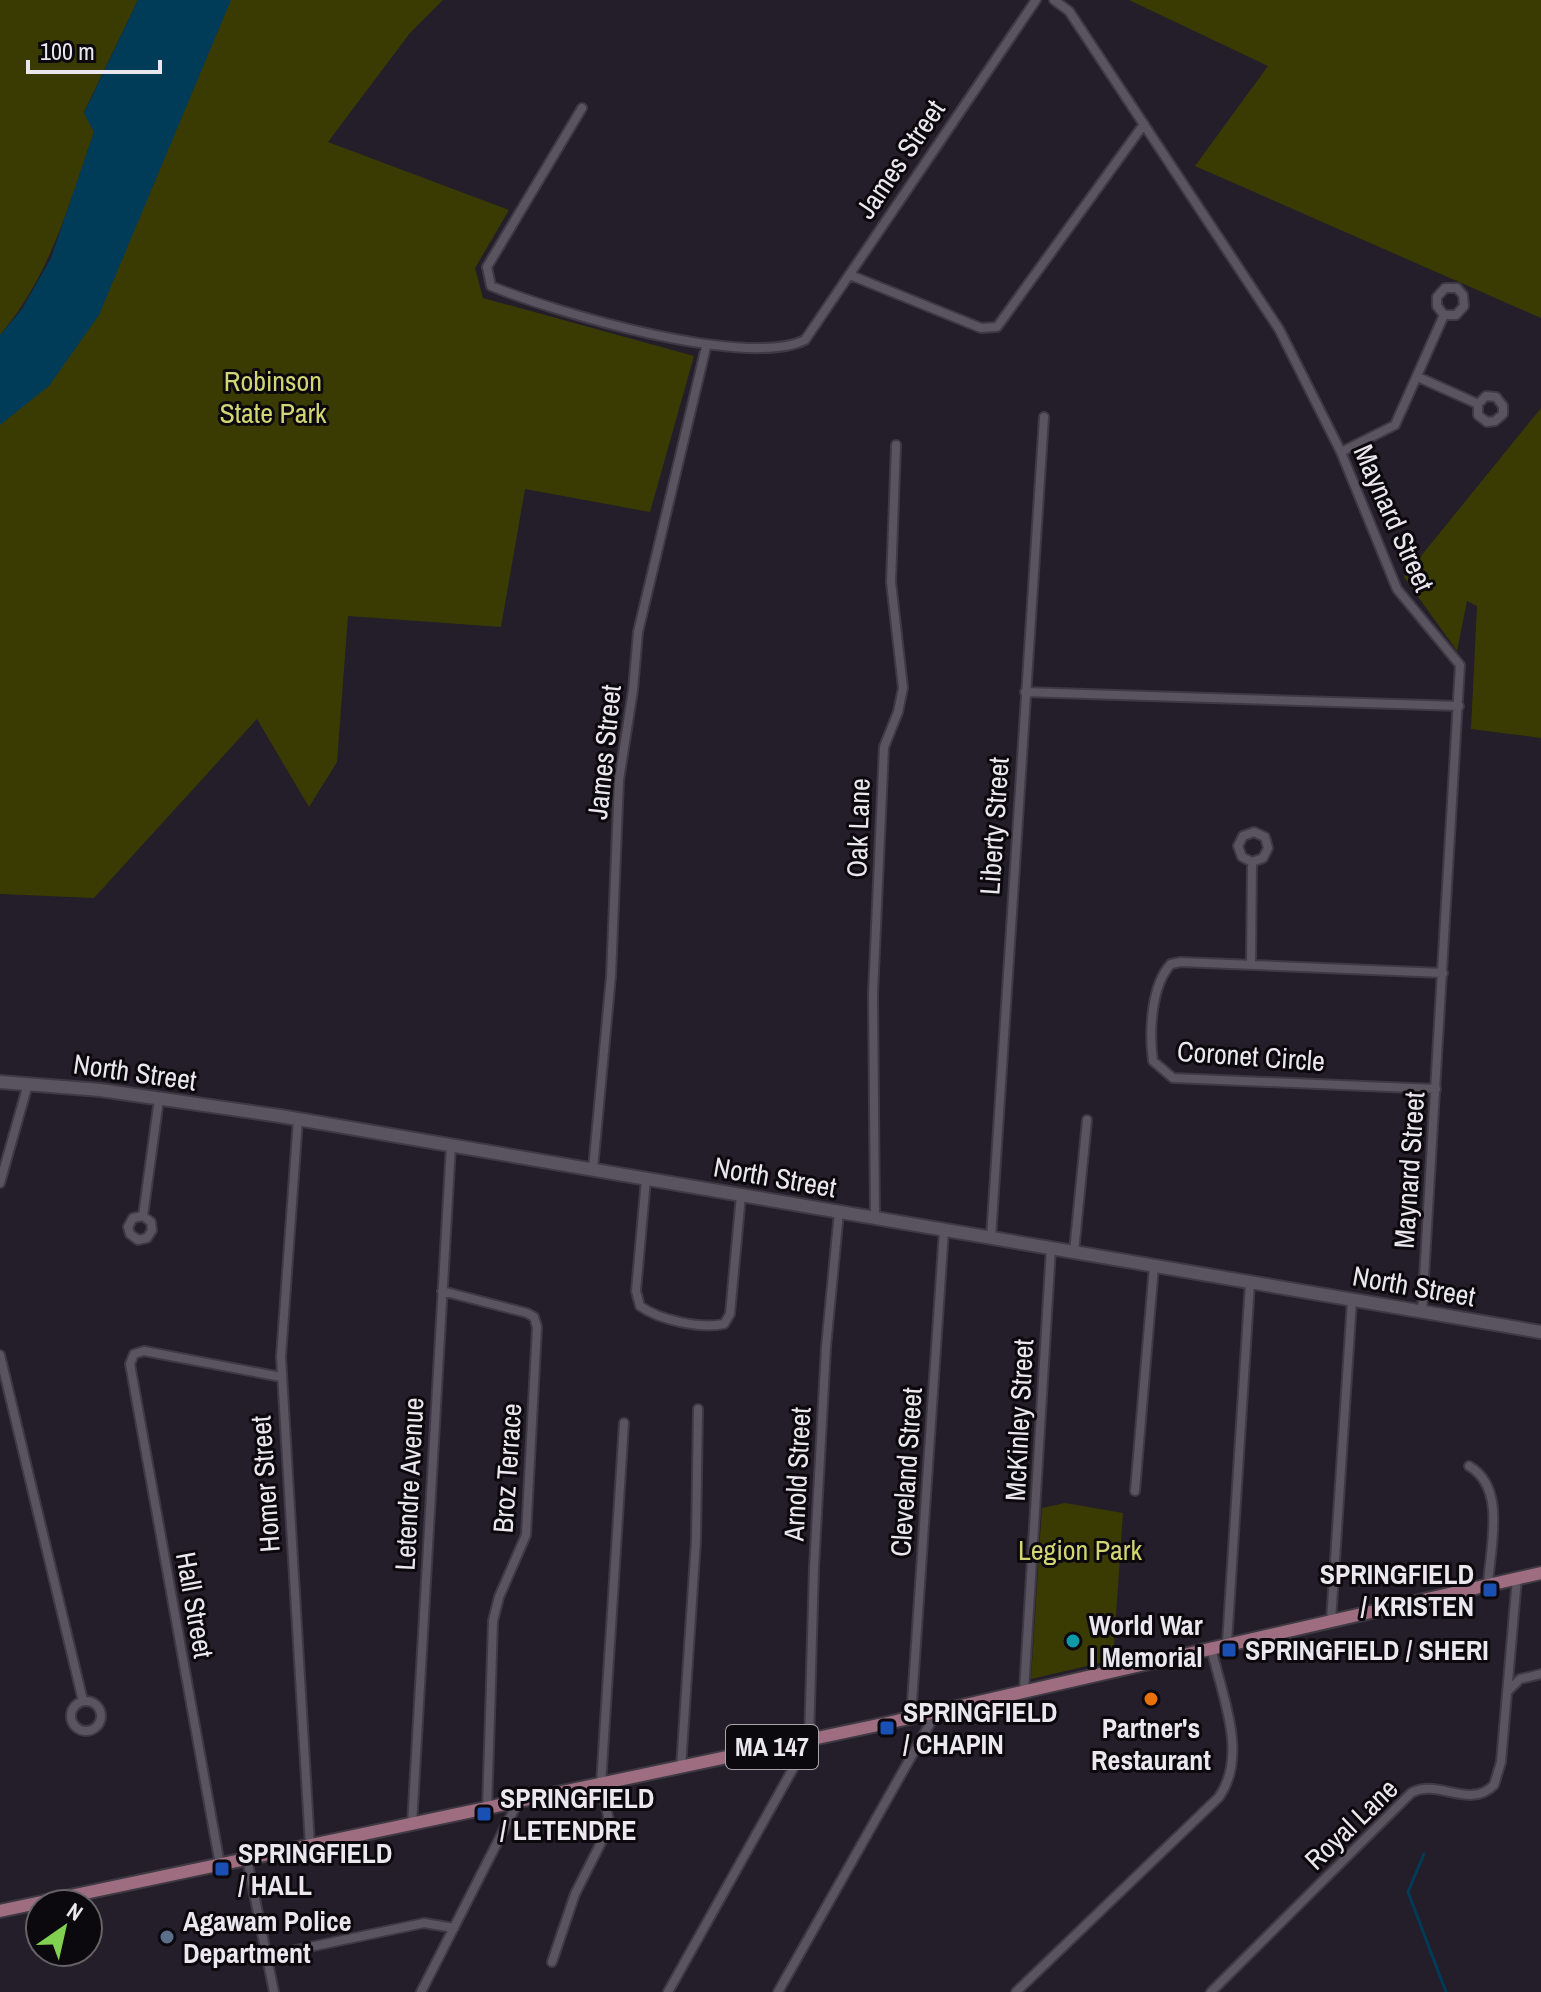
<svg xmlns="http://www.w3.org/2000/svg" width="1541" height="1992" font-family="'Archivo Narrow',sans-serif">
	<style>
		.green { fill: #3a3b03 }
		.water { fill: #003b57 }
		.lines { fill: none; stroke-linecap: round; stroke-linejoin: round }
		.stream { stroke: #003b57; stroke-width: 3 }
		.street-casing { stroke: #3e3943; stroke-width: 12 }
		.secondary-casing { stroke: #3e3943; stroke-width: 16 }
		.primary-casing { stroke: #3e3943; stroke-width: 16 }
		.street { stroke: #5a5461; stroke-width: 8 }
		.secondary { stroke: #5a5461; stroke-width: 12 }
		.primary { stroke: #9e6d80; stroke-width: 12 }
		.transit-dot { fill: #1a4fb4; stroke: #0c090e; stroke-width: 3 }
		.culture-dot { fill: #0f9aa8; stroke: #0c090e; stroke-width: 3 }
		.food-dot { fill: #e8710a; stroke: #0c090e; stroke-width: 3 }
		.service-dot { fill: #5c6f8a; stroke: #0c090e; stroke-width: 3 }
		.labels { text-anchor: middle; stroke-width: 6; stroke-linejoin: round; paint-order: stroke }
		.shield { fill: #0c090e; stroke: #a8a4ac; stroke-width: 2 }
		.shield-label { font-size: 26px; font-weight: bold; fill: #ebe7ef }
		.street-label { font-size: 28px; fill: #ebe7ef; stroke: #0c090e }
		.park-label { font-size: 28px; fill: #d1d572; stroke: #0c090e }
		.poi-label { font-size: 28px; font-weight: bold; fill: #ebe7ef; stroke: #0c090e; text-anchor: start }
	</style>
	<rect width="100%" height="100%" fill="#231e29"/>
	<!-- green -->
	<path class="green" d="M0,0H138L84,112L94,132C69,205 50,276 0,335Z
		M185,0H443L410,33L328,142L509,210L475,268L483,298L694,356L650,512L525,489L501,627L348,616L337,762L309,807L257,719L94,898L0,894V374Z
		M1129,0H1541V318L1195,166L1268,66Z
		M1541,408V738L1471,729L1477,606L1467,601L1457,651L1404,577Z
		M1065,1503L1123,1513L1113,1660L1031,1679L1042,1508Z"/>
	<!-- water -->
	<path class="water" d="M138,0H231L99,315L49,386L0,425V335L22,309L51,258L94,132L84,113Z"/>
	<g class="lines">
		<!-- stream -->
		<path class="stream" d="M1424,1854L1408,1892L1446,1992"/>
		<defs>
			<path id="street" d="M1054,0L1069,11L1279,329L1341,452L1397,589L1460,665L1422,1312
				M582,108L487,267L491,286C554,312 746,369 805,340L1036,0
				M850,275L981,328L997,327L1144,124
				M1418,377L1478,404L1486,396L1496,397L1503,406V414L1495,421L1487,422L1478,415V404
				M1341,452L1395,425L1444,315H1456L1464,306L1463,295L1457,288H1445L1437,297V306L1444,315
				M1025,692L1459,706
				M1251,964L1252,862L1263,858L1268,848L1265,837L1254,832L1243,836L1238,846L1242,857L1252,862
				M1436,1089L1173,1078L1153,1061C1149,1032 1151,985 1171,964L1181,962L1443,973
				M298,1119L281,1357L310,1846
				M593,1169L611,976L619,780L633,690L638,632L706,347
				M646,1179L636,1291L640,1306C659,1320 701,1329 724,1324L730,1314L741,1195
				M0,1183L28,1084
				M143,1216L151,1222L152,1230L147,1238L138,1240L130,1234L128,1227L133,1218L143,1216L159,1099
				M875,1218L873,994L884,747L898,712L903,688L891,582L896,445
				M991,1238L1044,417
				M1074,1252L1087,1120
				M442,1291L527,1313L534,1317L537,1327L526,1535L499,1597L493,1621L487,1809
				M0,1355L83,1701
				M1469,1466C1507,1488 1490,1547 1488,1585
				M1135,1491L1154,1266
				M1331,1621L1352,1300
				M1227,1643L1250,1282
				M1509,1690L1520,1679L1541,1674
				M1024,1691L1051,1248
				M71 1716a15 15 0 1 1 30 0a15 15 0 1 1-30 0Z
				M911,1717L944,1230
				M681,1767L696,1540L698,1409
				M412,1825L451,1145
				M247,1859L274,1992
				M220,1865L130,1364L134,1354L144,1351L281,1377
				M267,1956L424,1923L454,1928
				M552,1962L575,1894L610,1825L601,1784L624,1423
				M421,1992L518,1802
				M668,1992L809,1740L814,1568L826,1347L839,1212
				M778,1992L937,1711
				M1016,1992L1219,1797C1249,1754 1221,1694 1211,1647
				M1211,1992L1411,1793C1438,1778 1469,1810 1494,1785L1501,1762L1517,1578"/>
			<path id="secondary" d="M0,1082L100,1090L280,1116L1541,1332"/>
			<path id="primary" d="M0,1911L883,1724L1541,1573"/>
		</defs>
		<!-- street casing -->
		<use href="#street" class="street-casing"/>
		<!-- secondary casing -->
		<use href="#secondary" class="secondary-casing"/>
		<!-- primary casing -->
		<use href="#primary" class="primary-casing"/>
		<!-- street -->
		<use href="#street" class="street"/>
		<!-- secondary -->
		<use href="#secondary" class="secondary"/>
		<!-- primary -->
		<use href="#primary" class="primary"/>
	</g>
	<!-- markers -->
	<g class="transit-dot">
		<rect x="1482" y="1582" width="16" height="16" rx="4"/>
		<rect x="1221" y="1642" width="16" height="16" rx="4"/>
		<rect x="879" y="1720" width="16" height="16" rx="4"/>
		<rect x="476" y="1806" width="16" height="16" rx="4"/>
		<rect x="214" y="1861" width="16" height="16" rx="4"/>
	</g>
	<circle class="culture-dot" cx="1073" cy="1641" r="8"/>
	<circle class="food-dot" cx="1151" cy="1699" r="8"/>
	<circle class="service-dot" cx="167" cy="1937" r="8"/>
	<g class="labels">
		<!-- shield labels -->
		<rect class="shield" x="726" y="1725" width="92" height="44" rx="6"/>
		<g class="shield-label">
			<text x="772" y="1756">MA 147</text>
		</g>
		<!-- street labels -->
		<g class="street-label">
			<text transform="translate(900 159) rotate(-56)" y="10">James Street</text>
			<text transform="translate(1394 518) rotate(66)" y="10">Maynard Street</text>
			<text transform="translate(604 752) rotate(-84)" y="10">James Street</text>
			<text transform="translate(994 826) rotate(-86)" y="10">Liberty Street</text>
			<text transform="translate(858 828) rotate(-88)" y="10">Oak Lane</text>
			<text transform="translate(1251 1056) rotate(4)" y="10">Coronet Circle</text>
			<text transform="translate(135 1072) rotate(8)" y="10">North Street</text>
			<text transform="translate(1409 1170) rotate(-86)" y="10">Maynard Street</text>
			<text transform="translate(775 1177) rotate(10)" y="10">North Street</text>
			<text transform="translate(1414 1286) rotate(10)" y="10">North Street</text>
			<text transform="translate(1019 1420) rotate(-87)" y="10">McKinley Street</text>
			<text transform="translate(507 1468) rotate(-86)" y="10">Broz Terrace</text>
			<text transform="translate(906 1472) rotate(-86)" y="10">Cleveland Street</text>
			<text transform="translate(797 1474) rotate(-87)" y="10">Arnold Street</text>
			<text transform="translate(265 1484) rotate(-94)" y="10">Homer Street</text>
			<text transform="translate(409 1484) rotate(-87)" y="10">Letendre Avenue</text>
			<text transform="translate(195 1605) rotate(80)" y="10">Hall Street</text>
			<text transform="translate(1351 1824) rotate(-44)" y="10">Royal Lane</text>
		</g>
		<!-- park labels -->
		<g class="park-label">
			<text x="273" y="391">Robinson<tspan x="273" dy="32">State Park</tspan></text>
			<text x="1080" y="1560">Legion Park</text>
		</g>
		<!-- poi labels -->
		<g class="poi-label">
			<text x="1474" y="1584" text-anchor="end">SPRINGFIELD<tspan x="1474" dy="32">/ KRISTEN</tspan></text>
			<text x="1089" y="1635">World War<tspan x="1089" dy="32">I Memorial</tspan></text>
			<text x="1245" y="1660">SPRINGFIELD / SHERI</text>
			<text x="903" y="1722">SPRINGFIELD<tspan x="903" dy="32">/ CHAPIN</tspan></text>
			<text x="1151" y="1738" text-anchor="middle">Partner's<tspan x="1151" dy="32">Restaurant</tspan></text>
			<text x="500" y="1808">SPRINGFIELD<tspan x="500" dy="32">/ LETENDRE</tspan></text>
			<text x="238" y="1863">SPRINGFIELD<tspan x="238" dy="32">/ HALL</tspan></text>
			<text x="183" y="1931">Agawam Police<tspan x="183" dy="32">Department</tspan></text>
		</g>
	</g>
	<!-- north arrow -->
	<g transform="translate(64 1928) rotate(34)"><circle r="38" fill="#0c090e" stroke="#656268" stroke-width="2"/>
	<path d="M0-6L14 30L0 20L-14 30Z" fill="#81d051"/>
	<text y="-12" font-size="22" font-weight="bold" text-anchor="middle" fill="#ebe7ef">N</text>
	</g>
	<!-- scale -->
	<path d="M28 60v12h132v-12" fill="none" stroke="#ebe7ef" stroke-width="4"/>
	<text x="40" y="60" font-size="24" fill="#ebe7ef" stroke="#0c090e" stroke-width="6" paint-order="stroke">100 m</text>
</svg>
